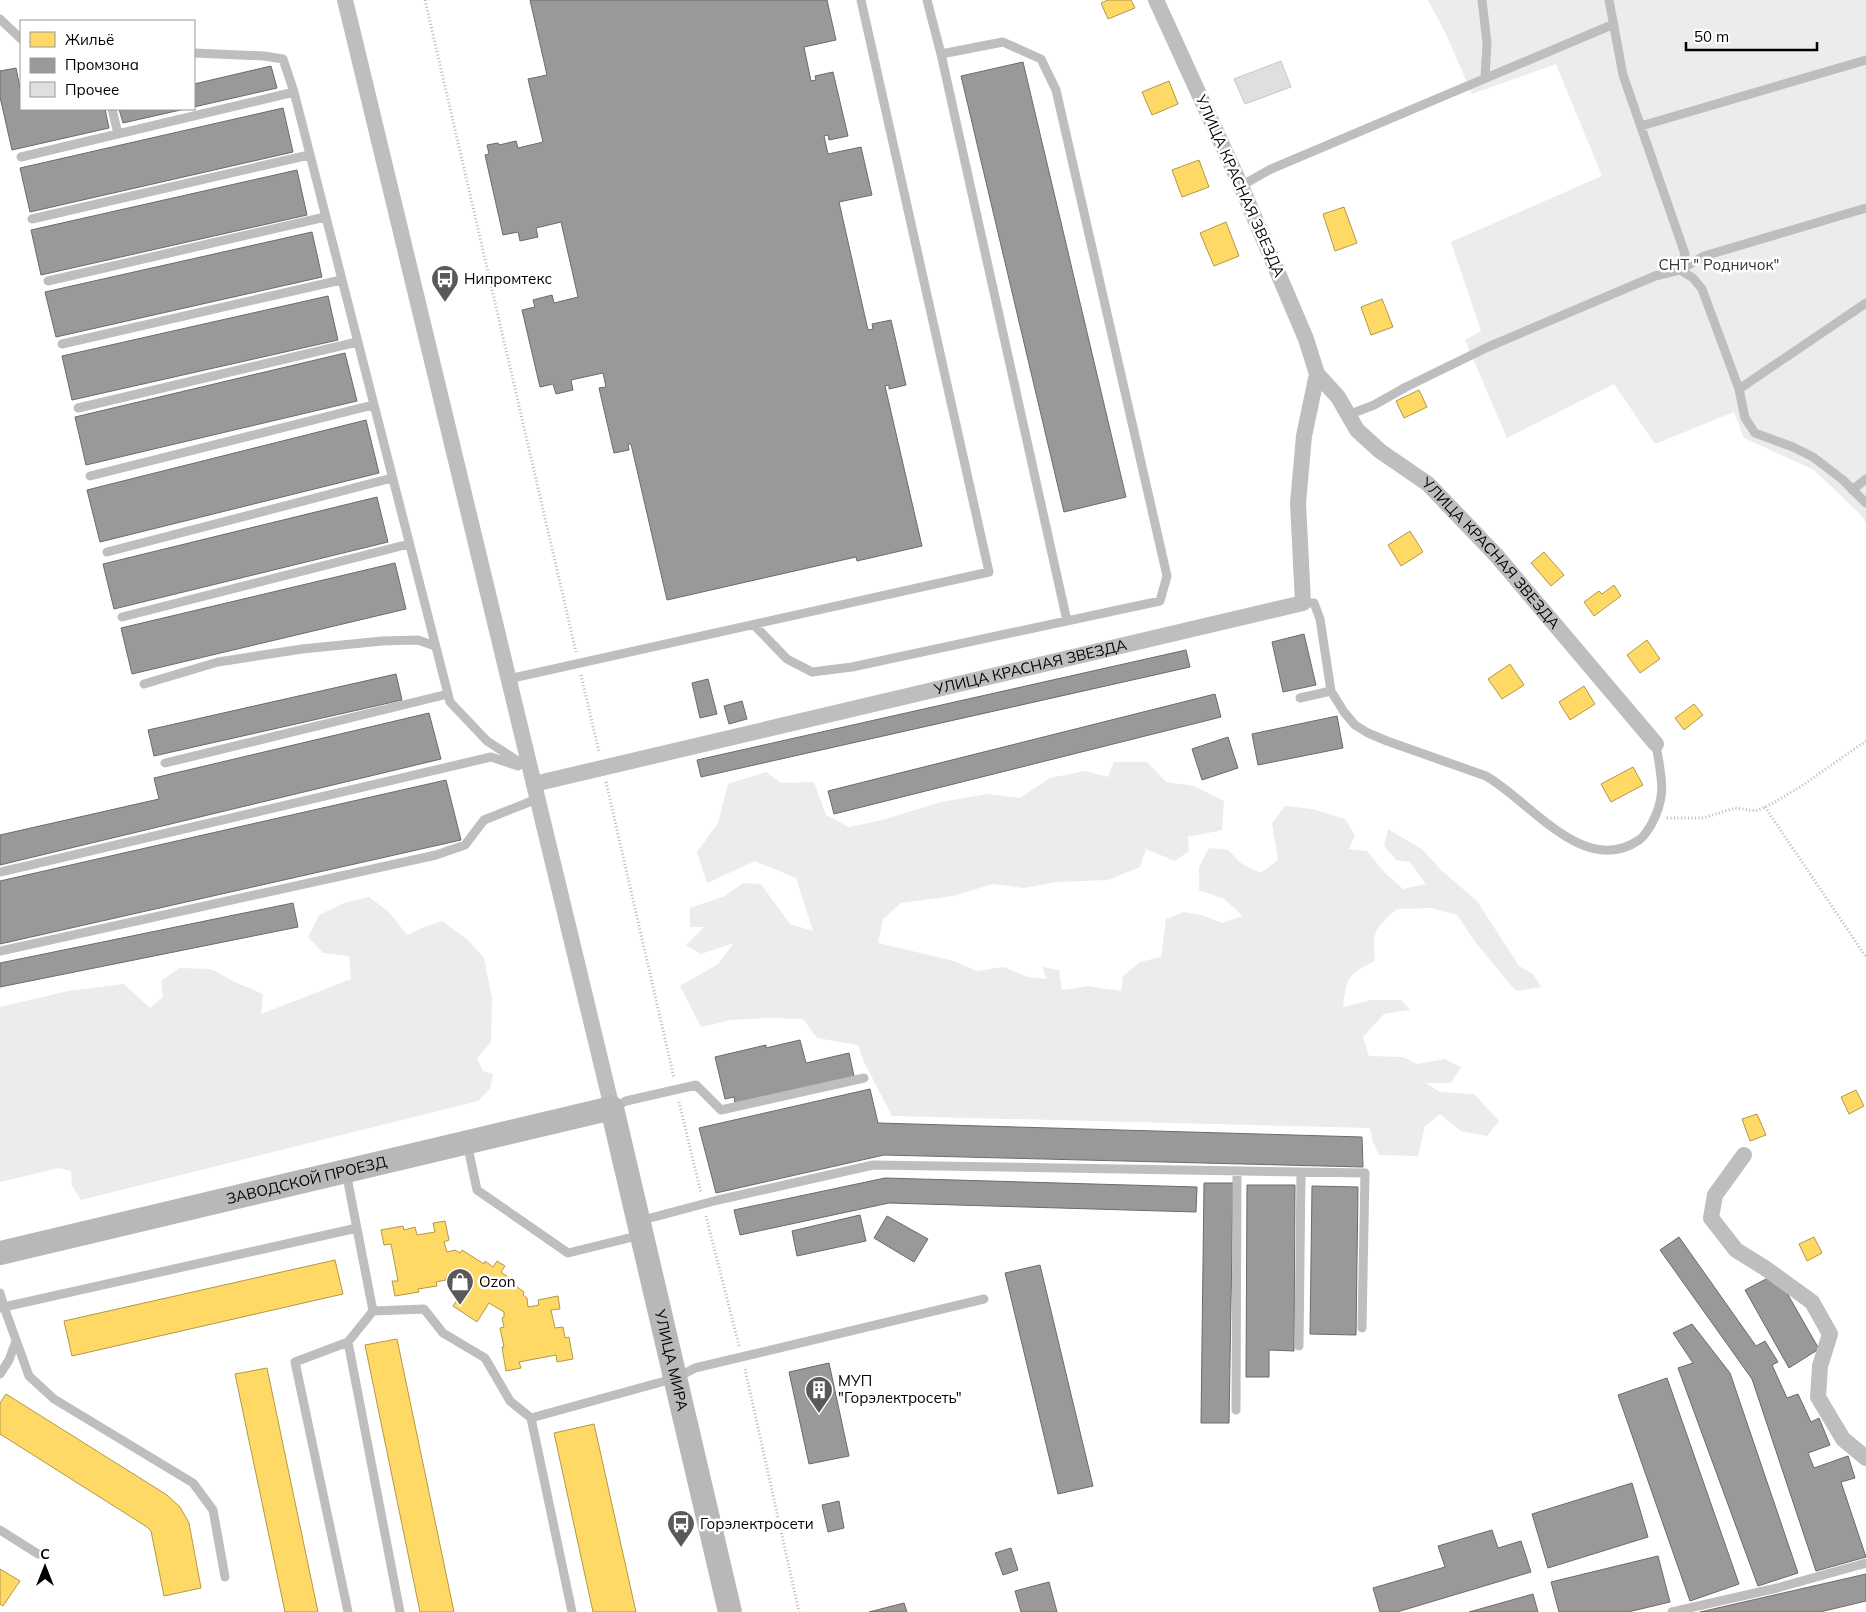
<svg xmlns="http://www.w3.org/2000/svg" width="1866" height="1612" font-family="Mulish,sans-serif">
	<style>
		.green { fill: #ececec }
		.homes { fill: #ffd966; stroke: #b29847 }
		.industry { fill: #999; stroke: #6b6b6b }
		.building { fill: #dfdfdf; stroke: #c7c7c7 }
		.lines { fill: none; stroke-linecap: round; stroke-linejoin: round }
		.path { stroke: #b9b9b9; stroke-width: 3; stroke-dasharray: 1 2.5; stroke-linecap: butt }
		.lane { stroke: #bebebe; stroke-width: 9 }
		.street { stroke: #bebebe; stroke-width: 16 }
		.secondary { stroke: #b8b8b8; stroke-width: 24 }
		.labels { text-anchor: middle; stroke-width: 5; stroke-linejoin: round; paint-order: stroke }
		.street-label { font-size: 15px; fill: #000; stroke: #fff }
		.park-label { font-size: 15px; fill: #333; stroke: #fff }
		.poi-label { font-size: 15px; fill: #000; stroke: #fff; text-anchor: start }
	</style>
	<rect width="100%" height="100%" fill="#fff"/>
	<!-- green -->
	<path class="green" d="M1428,0H1866V523L1861,515L1814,470L1744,438L1734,412L1655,444L1614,384L1507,438L1465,340L1481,331L1451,242L1602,176L1556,64L1472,94L1445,32Z
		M1114,762H1147L1166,782L1194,786L1224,801L1222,830L1188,837L1189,851L1175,861L1146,849L1140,867L1108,880L1057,882L1023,888L993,884L953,896L901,903L883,919L878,943L954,961L976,971L1004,967L1027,977L1047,979L1042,967L1059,970L1062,990L1088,986L1121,991L1123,976L1140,962L1161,957L1166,919L1184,912L1201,915L1222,923L1243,916L1224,899L1199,890V867L1209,848L1228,850L1242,864L1261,873L1278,860L1272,823L1285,806L1312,809L1345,819L1355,835L1349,849L1367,851L1384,872L1403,889L1426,884L1410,862L1396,860L1384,846L1388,829L1423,850L1441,870L1477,901L1519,966L1533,974L1541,987L1516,991L1476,943L1457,915L1432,908L1397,909C1375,928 1372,931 1375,961C1347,975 1347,977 1343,1007L1371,1000H1401L1410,1010L1384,1014L1363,1037L1369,1056L1403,1057L1417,1064L1445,1059L1461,1067L1451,1083H1426L1440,1092L1474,1094L1499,1121L1487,1136L1461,1131L1440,1114L1425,1126L1418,1156L1379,1155L1373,1142L1370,1128L892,1116L864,1062L858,1045L817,1038L803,1019L769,1018L731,1020L701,1027L680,986L718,964L734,943L701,954L686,945L704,927H690V908L725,896L743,883L761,884L790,924L813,931L796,878L755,861L707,883L697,852L718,823L728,784L766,772L781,783L814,782L826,815L849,827L883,820L941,802L987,794L1020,798L1050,778L1085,771L1108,777Z
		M369,897L389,912L407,935L424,927L442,921L467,939L484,958L492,999L491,1042L477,1058L483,1071L493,1074L490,1089L478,1101L81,1200L72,1186L71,1171L59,1168L0,1182V1007L68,991L124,984L150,1008L163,997L161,981L179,968L211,969L235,982L263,994L261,1014L351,979L349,956L323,953L308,937L319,915L344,903Z"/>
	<!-- homes -->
	<path class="homes" d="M1108,0H1131L1135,8L1108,19L1101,3Z
		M1169,81L1178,104L1152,115L1142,92Z
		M1199,160L1209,187L1182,197L1172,170Z
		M1344,207L1357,243L1335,251L1323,214Z
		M1226,222L1239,256L1214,266L1200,233Z
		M1382,299L1393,327L1371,335L1361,307Z
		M1419,390L1427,407L1404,418L1396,401Z
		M1410,531L1423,552L1401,566L1388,545Z
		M1544,552L1564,575L1551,586L1531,563Z
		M1614,585L1621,596L1594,616L1584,602L1599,591L1602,594Z
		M1647,640L1660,659L1640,673L1627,655Z
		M1510,664L1524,685L1502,699L1488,679Z
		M1584,686L1595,704L1570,720L1559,702Z
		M1694,704L1703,715L1684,730L1675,718Z
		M1633,767L1643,785L1611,802L1601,784Z
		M1856,1090L1864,1106L1849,1114L1841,1097Z
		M1757,1114L1766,1135L1750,1141L1742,1119Z
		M445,1221L449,1240L444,1242L447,1252L455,1250L460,1253L462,1250L484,1264L485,1261L493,1267L497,1261L505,1266L501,1272L509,1278L508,1280L524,1292L523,1295L527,1298L528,1307L539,1305L538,1300L558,1296L560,1309L551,1310L555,1328L563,1327L565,1338L569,1337L573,1359L557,1362L556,1355L519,1362L521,1368L506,1371L502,1347H504L500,1328L504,1327L502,1318L504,1317V1312L489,1303L477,1322L453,1306L466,1287L450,1277L446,1278V1280L436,1282L437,1286L418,1289L419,1292L395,1296L392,1281H398L391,1244L384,1245L381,1230L403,1226L404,1230L415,1227L417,1235L435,1232L433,1223Z
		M1814,1237L1822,1253L1807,1261L1799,1244Z
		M335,1260L343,1294L72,1356L64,1321Z
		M397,1339L454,1612H420L365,1345Z
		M267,1368L318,1612H285L235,1374Z
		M6,1394L167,1495L180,1507L189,1523L201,1588L164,1596L151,1531L147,1527L0,1434V1403Z
		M594,1424L636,1612H593L554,1433Z
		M0,1569L20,1581L3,1606L0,1604Z"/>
	<!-- industry -->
	<path class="industry" d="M530,0H827L836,40L804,47L811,81L816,80L815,76L833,72L848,136L829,140L828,135L824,136L828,154L861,147L872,195L839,202L868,330L873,329L872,324L891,320L906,385L889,389V385L885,386L922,546L857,561L856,557L667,600L631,444H628L629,450L614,453L599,388L606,387L603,373L571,380L573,390L556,394L553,384L540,387L522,310L535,307L533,300L552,295L554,303L578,297L561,222L536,228L538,237L520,241L518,232L503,235L485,155L489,154L487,145L498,143L499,145L516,141L518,148L543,142L528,79L547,75Z
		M1023,62L1126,497L1064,512L961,76Z
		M271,66L277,88L194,107V84Z
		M16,68L21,93V109H105L109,128L12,150L0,97V71Z
		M283,108L293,152L30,212L20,168Z
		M119,109H185L123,123Z
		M297,170L307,215L41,275L31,230Z
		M312,232L322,277L56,337L45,292Z
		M328,296L338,340L72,400L62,356Z
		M345,353L357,401L86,465L75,417Z
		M366,420L379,473L100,542L87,490Z
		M377,497L388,542L114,609L103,564Z
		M395,563L406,609L132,674L121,628Z
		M1304,634L1316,685L1283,692L1272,642Z
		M1186,650L1190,667L701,777L697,760Z
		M396,674L402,700L154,756L148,730Z
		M708,679L717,714L700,718L692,683Z
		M1215,694L1221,717L834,814L828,791Z
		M742,701L747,719L729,724L724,706Z
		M429,713L441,759L0,865V835L159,799L154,778Z
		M1337,716L1343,748L1258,765L1252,734Z
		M1228,737L1238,768L1202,780L1192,749Z
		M446,780L461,840L0,944V881Z
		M293,903L298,927L0,987V963Z
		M800,1040L806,1063L849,1053L854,1076L735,1104L734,1097L725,1099L715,1057L766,1045V1048Z
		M870,1089L878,1123L1362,1137L1363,1167L884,1155L716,1193L699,1128Z
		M885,1178L1197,1187L1196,1212L889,1203L740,1235L734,1210Z
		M1204,1183H1233L1229,1423H1201Z
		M1247,1185H1295L1294,1351L1269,1350V1377H1246Z
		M1312,1186L1358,1187L1356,1335L1310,1334Z
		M860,1215L866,1241L797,1256L792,1231Z
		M887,1216L928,1239L914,1262L874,1238Z
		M1679,1237L1756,1346L1765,1341L1778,1362L1772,1365L1787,1398L1798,1394L1811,1422L1819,1418L1830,1445L1808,1453L1814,1468L1848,1456L1855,1478L1841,1482L1866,1557L1816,1571L1752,1379L1660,1250Z
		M1040,1265L1093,1486L1058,1494L1005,1273Z
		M1768,1278L1787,1293L1819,1349L1789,1368L1745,1290Z
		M1692,1324L1730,1373L1798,1573L1758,1586L1678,1368L1693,1363L1673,1333Z
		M829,1363L849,1456L809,1464L789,1372Z
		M1667,1378L1739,1584L1690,1601L1618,1395Z
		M1632,1483L1648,1537L1548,1568L1532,1514Z
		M839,1501L844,1528L828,1532L822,1505Z
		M1492,1530L1498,1548L1521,1541L1531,1572L1397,1612H1380L1373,1588L1445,1567L1438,1546Z
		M1011,1548L1018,1570L1003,1575L995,1553Z
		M1658,1556L1670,1602L1628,1612H1559L1551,1582Z
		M1866,1574V1601L1820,1612H1700Z
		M1049,1582L1057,1612H1021L1015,1591Z
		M1533,1594L1538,1612H1469Z
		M904,1603L907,1612H869Z"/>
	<!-- building -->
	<path class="building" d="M1281,61L1291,87L1245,104L1234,79Z"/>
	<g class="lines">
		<!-- path -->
		<path class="path" d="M425,0L576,652
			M581,675L599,752
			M606,782L674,1078
			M1765,807L1866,957
			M1667,818H1703L1735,808L1756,811L1773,803L1800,787L1866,741
			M679,1102L701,1193
			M706,1216L739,1346
			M745,1369L799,1612"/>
		<!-- lane -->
		<path class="lane" d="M1482,0L1487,43L1485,78
			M1609,0L1623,75L1685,254L1680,270
			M0,19L21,39
			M194,53L264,56L283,59L294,92L450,702L487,741L530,769
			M941,54L1067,621
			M112,109L118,134
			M1641,126L1866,60
			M21,157L294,92
			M1241,186L1271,169L1614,24
			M32,219L309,155
			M1680,270L1704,256L1866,208
			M48,281L325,217
			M62,344L341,280
			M1739,389L1866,303
			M78,408L357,342
			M1348,415L1374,405L1406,387L1488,347L1655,276L1680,270L1693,278L1702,289L1739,389L1745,418L1755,433L1793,447L1813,457L1843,480L1866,503
			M90,476L373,405
			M1852,490L1866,479
			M107,552L392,478
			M122,617L409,544
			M754,625L787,659L812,672L852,667L1160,601L1167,576L1056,90L1041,59L1003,42L941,54L927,0
			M508,679L989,572L861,0
			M144,684L218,662L302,649L382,641L418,640L435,646
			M1331,691L1344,712L1355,725L1368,733L1387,741L1486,776C1530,801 1584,878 1639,840C1645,836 1647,831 1651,825C1668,794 1661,778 1656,744
			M1300,698L1331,691L1320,619L1314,603H1303
			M165,763L448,694
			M0,872L491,757L518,766
			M0,951L436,855L465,845L484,820L537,799
			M612,1108L626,1101L696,1085L721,1110L864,1078
			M467,1143L477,1190L568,1253L641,1235
			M346,1172L373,1311L348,1342L295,1362L348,1612
			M639,1221L718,1200L873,1165L1365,1173L1362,1328
			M0,1293L4,1307L0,1308
			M373,1311L424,1309L443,1333L485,1358L510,1401L531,1418
			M348,1342L400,1612
			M1299,1346L1301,1172
			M0,1374L9,1360L16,1341
			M1236,1410L1237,1171
			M0,1530L38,1554
			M225,1577L213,1510L193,1483L54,1399L29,1376L4,1307L357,1228
			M572,1612L531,1418L676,1378L695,1368L984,1299
			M1672,1612L1777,1588L1866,1563"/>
		<!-- street -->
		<g class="street">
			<path d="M345,0L612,1108"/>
			<path id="s1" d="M1317,374L1338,397L1357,430L1380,451L1428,484L1496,555L1656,744"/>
			<path id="s2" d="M534,784L1303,603L1298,503L1304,436L1317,374L1306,339L1241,186L1156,0"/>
			<path d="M1744,1155L1715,1195L1711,1218L1736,1250L1765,1268L1812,1302L1830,1334L1820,1366L1818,1397L1843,1439L1866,1458"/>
		</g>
		<!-- secondary -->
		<path class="secondary" id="s3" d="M0,1253L612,1108L730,1612"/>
	</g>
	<!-- icons -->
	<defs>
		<symbol id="bus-pin" viewBox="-11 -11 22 30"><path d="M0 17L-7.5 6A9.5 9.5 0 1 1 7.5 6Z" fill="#595959" stroke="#fff"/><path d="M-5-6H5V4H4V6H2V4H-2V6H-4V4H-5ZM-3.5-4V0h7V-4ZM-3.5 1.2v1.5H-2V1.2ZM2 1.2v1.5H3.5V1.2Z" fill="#fff"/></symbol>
		<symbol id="shop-pin" viewBox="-11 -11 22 30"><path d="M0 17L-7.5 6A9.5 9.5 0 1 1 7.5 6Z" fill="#595959" stroke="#fff"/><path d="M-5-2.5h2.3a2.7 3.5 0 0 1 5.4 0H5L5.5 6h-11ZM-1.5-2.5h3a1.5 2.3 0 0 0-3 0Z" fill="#fff"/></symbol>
		<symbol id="building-pin" viewBox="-11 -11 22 30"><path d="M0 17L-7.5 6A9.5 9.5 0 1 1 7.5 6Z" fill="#595959" stroke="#fff"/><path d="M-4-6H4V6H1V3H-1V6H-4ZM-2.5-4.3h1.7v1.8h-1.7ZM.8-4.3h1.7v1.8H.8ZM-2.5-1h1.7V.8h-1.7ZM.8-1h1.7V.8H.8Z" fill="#fff"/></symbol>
	</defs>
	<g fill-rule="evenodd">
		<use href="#bus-pin" x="429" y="263" width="32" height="43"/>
		<use href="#shop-pin" x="444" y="1266" width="32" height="43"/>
		<use href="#building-pin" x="803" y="1374" width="32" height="43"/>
		<use href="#bus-pin" x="665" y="1508" width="32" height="43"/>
	</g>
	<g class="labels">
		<!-- street labels -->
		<g class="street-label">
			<text transform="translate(1240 186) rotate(66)" y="5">УЛИЦА КРАСНАЯ ЗВЕЗДА</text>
			<text dy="5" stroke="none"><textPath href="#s1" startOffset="252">УЛИЦА КРАСНАЯ ЗВЕЗДА</textPath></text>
			<text dy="5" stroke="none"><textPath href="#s2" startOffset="510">УЛИЦА КРАСНАЯ ЗВЕЗДА</textPath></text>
			<text dy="5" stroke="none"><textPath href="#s3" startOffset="315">ЗАВОДСКОЙ ПРОЕЗД</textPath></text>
			<text dy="5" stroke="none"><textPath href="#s3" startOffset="888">УЛИЦА МИРА</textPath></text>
		</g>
		<!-- park labels -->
		<g class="park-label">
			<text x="1719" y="270">СНТ " Родничок"</text>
		</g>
		<!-- poi labels -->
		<g class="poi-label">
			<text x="464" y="284">Нипромтекс</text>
			<text x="479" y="1287">Ozon</text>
			<text x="838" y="1386">МУП<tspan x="838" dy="17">"Горэлектросеть"</tspan></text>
			<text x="700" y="1529">Горэлектросети</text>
		</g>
	</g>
	<!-- legend -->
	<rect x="20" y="20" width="175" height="90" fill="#ffffff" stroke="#999999"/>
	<rect x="30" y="32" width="25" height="15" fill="#ffd966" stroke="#999999"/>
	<text x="65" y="45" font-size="15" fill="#000000">Жильё</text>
	<rect x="30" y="58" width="25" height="15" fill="#999999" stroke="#999999"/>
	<text x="65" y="70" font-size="15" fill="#000000">Промзона</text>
	<rect x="30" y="82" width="25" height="15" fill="#dfdfdf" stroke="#999999"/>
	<text x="65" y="95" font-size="15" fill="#000000">Прочее</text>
	<!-- north arrow -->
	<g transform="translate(45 1567)" stroke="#ffffff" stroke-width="4" paint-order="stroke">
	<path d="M0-4L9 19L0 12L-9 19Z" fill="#000000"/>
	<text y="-8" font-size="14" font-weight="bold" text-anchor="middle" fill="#000000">С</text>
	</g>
	<!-- scale -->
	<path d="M1686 42v8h131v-8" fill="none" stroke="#000000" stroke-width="2.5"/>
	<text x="1694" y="42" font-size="15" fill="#000000" stroke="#ffffff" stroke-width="4" paint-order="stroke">50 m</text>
</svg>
